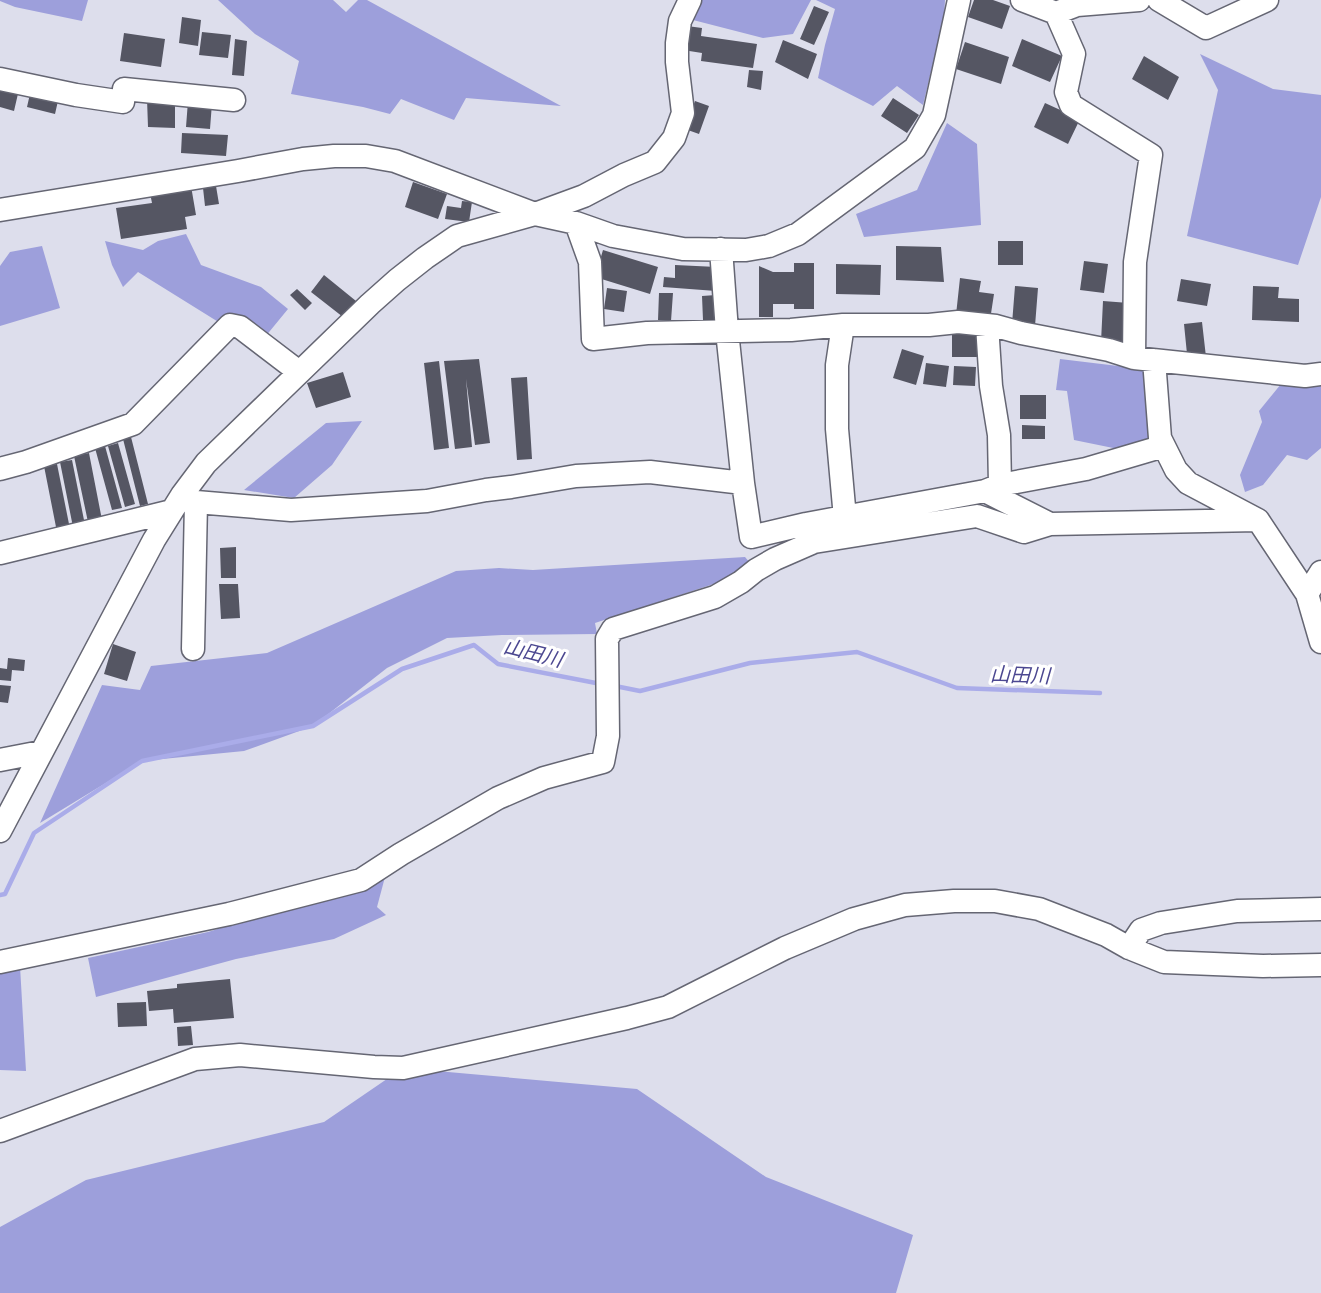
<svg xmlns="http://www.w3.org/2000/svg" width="1321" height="1293" font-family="'PT Sans','Noto Sans JP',sans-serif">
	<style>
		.forest { fill: #9d9fdb }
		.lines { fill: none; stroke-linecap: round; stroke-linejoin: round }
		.stream { stroke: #aaace9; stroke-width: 4.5 }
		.building { fill: #555663 }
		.minor-casing { stroke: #656673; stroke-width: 25 }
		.minor { stroke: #fff; stroke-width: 22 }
		.labels { text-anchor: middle; stroke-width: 6; stroke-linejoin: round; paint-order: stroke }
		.water-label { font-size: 20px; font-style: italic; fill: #4c4891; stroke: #fff }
	</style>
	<rect width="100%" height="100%" fill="#dddeec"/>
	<!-- forest -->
	<path class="forest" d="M0,0H88L82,21L15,7L0,1Z
		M218,0H333L346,12L358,0H367L561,106L466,98L454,120L401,99L390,114L363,107L291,94L299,61L255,34Z
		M699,0H811L793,34L763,38L693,20Z
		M816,0H945L944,17L923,105L897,86L873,106L818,78L825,45L835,9Z
		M1200,54L1273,89L1321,95V197L1298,265L1187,236L1218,90Z
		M947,123L977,144L981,225L864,237L856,214L917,190Z
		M186,234L201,265L261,287L288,309L265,337L220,323L138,272L123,287L112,265L105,241L143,250L158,241Z
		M42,246L60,308L0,326V266L10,252Z
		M1060,359L1143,369L1150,439L1123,450L1074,440L1067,391L1056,390Z
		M1321,383V448L1307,460L1287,455L1263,485L1245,492L1240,475L1262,422L1259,411L1281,384Z
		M362,421L332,465L294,498L244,490L326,423Z
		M745,557L756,570L595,623L597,634L502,635L447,638L387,668L313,726L244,751L142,761L40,823L102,685L140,690L151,666L267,653L456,571L499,568L533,570Z
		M385,877L377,907L386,915L334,939L236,959L96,997L88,958L208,932Z
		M20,966L26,1071L0,1070V967Z
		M403,1068L637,1089L766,1177L913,1235L896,1293H0V1227L86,1180L324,1122Z"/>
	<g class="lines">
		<!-- stream -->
		<path class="stream" d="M615,686L640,691L750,663L857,652L957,688L1100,693
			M0,895L5,894L34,833L142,761L313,726L402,669L474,645L498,664L601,684"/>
	</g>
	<!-- building -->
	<path class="building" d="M974,0H993L1010,6L1002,29L968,17Z
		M814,6L829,12L814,45L800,39Z
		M182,17L201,20L198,46L179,43Z
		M687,26L702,28L701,36L757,44L753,68L701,61L702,53L683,50Z
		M202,32L231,35L228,58L199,55Z
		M124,33L165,39L161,67L120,61Z
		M235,39L247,41L244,76L232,75Z
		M1022,39L1062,56L1050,82L1012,66Z
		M783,40L817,54L808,79L775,62Z
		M965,42L1009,57L1001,84L956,69Z
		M1144,56L1179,77L1168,100L1132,79Z
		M749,70L763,71L761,90L747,87Z
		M0,80L20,85L14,111L0,107Z
		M32,85L60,92L55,114L27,107Z
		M893,98L919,115L907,133L881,116Z
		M147,99L175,101V128L148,127Z
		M188,101L212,103L210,129L186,127Z
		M695,101L709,106L699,134L685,129Z
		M1045,103L1080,119L1068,144L1034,127Z
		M182,133L228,135L226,156L181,153Z
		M413,182L447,194L438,219L405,207Z
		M191,186L196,215L185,217L187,229L121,239L116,208L152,203L150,193Z
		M216,186L219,204L205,206L203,188Z
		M462,201L472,202L469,222L445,219L447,206L461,208Z
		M998,241H1023V265H998Z
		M896,246L941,247L944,282L896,280Z
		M603,250L658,267L650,294L595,277Z
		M1084,261L1108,264L1104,293L1080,290Z
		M794,263H814V309H794V304H773V317H759V266L773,272H794Z
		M836,264L881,265L880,295L836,294Z
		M675,265L717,267L716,291L663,287L664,277L675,278Z
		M324,275L356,301L343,317L311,292Z
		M960,278L981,281L979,292L994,294L990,320L956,315Z
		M1181,279L1211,284L1207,306L1177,301Z
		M1015,286L1038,288L1035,326L1012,324Z
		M1253,286L1279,287L1278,298L1299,299V322L1252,320Z
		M607,288L627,291L624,312L604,309Z
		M297,289L312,303L305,310L290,295Z
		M659,293H673L671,321L658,320Z
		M716,295L717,320H703L702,296Z
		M1103,301L1129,303V345L1101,342Z
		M1202,322L1206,357L1187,354L1184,324Z
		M952,330H985V357H952Z
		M902,349L924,356L916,385L893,378Z
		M479,359L490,443L475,445L466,379L472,447L455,449L444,361Z
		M439,361L449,448L434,450L424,363Z
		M926,363L949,366L946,387L923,384Z
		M954,366L976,367L975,386L953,385Z
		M343,372L351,397L316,408L307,383Z
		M527,377L532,459L517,460L511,378Z
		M1020,395H1046V419H1020Z
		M1022,425L1045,426V439H1022Z
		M131,437L148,504L140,506L123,439Z
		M118,443L135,504L125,507L108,446Z
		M105,446L122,508L112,510L95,448Z
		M89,453L102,520L88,522L74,456Z
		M72,460L85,525L73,527L60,462Z
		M57,464L70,529L57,532L44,466Z
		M236,547V578H221L220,548Z
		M219,584H238L240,618L221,619Z
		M113,644L136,652L127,681L104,674Z
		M8,658L25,660L24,671L12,670L11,681L0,680V668L7,669Z
		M0,685L11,686L8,703L0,702Z
		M230,979L234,1018L174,1023L173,1009L149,1011L147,991L177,988V984Z
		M146,1002L147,1026L118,1027L117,1003Z
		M191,1026L193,1045L178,1046L177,1027Z"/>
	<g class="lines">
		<defs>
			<path id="minor" d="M1022,0L1056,13L1077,5L1139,0
				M1159,0L1206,28L1267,0
				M1056,13L1074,54L1066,92L1071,105L1151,155L1135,262L1134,358
				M0,79L76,95L123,102L124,89L234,100
				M0,210L238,171L303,159L334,156H366L395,161L535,214L576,223L613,236L683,249L746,250L769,246L798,234L915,148L934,115L959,0
				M576,223L590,262L593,339L647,333L791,330L843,325H929L958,322L996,326L1021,333L1109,350L1134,358L1305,376L1321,374
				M721,249L727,331L743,483
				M843,325L837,365V429L845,518
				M1154,360L1160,438L1176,470L1188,483L1258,520L1307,594L1321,642
				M0,469L26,462L133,424L230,325L240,327L299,372
				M1000,485L1086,469L1164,446
				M985,491L1000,485L999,435L991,386L987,325
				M182,495L196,502L291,510L427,501L486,490L511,487L576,476L650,472L743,483L751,537L806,524L985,491L1050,524
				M0,553L172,511
				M1307,594L1321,572
				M193,649L196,502
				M0,760L41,752
				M0,831L154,540L182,495L206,463L370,304L397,280L425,258L457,236L535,214L584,196L624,175L655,162L674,138L683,113L677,62V43L680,21L690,0
				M1129,948L1141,930L1161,923L1237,911L1321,909
				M0,962L229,914L361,880L401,854L498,798L544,778L603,762L608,736L607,639L613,629L715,597L741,582L756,570L775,559L814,542L977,516L1024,532L1050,524L1258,520
				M0,1131L195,1059L240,1055L374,1067L403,1068L627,1018L668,1007L785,948L854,919L905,905L954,901H995L1039,909L1106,935L1129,948L1164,962L1263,966L1321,965"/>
		</defs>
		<!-- minor casing -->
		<use href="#minor" class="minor-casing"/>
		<!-- minor -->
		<use href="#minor" class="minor"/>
	</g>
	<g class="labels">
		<!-- water labels -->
		<g class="water-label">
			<text transform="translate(533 653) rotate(14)" y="7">山田川</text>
			<text transform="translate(1020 675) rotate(2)" y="7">山田川</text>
		</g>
	</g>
</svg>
